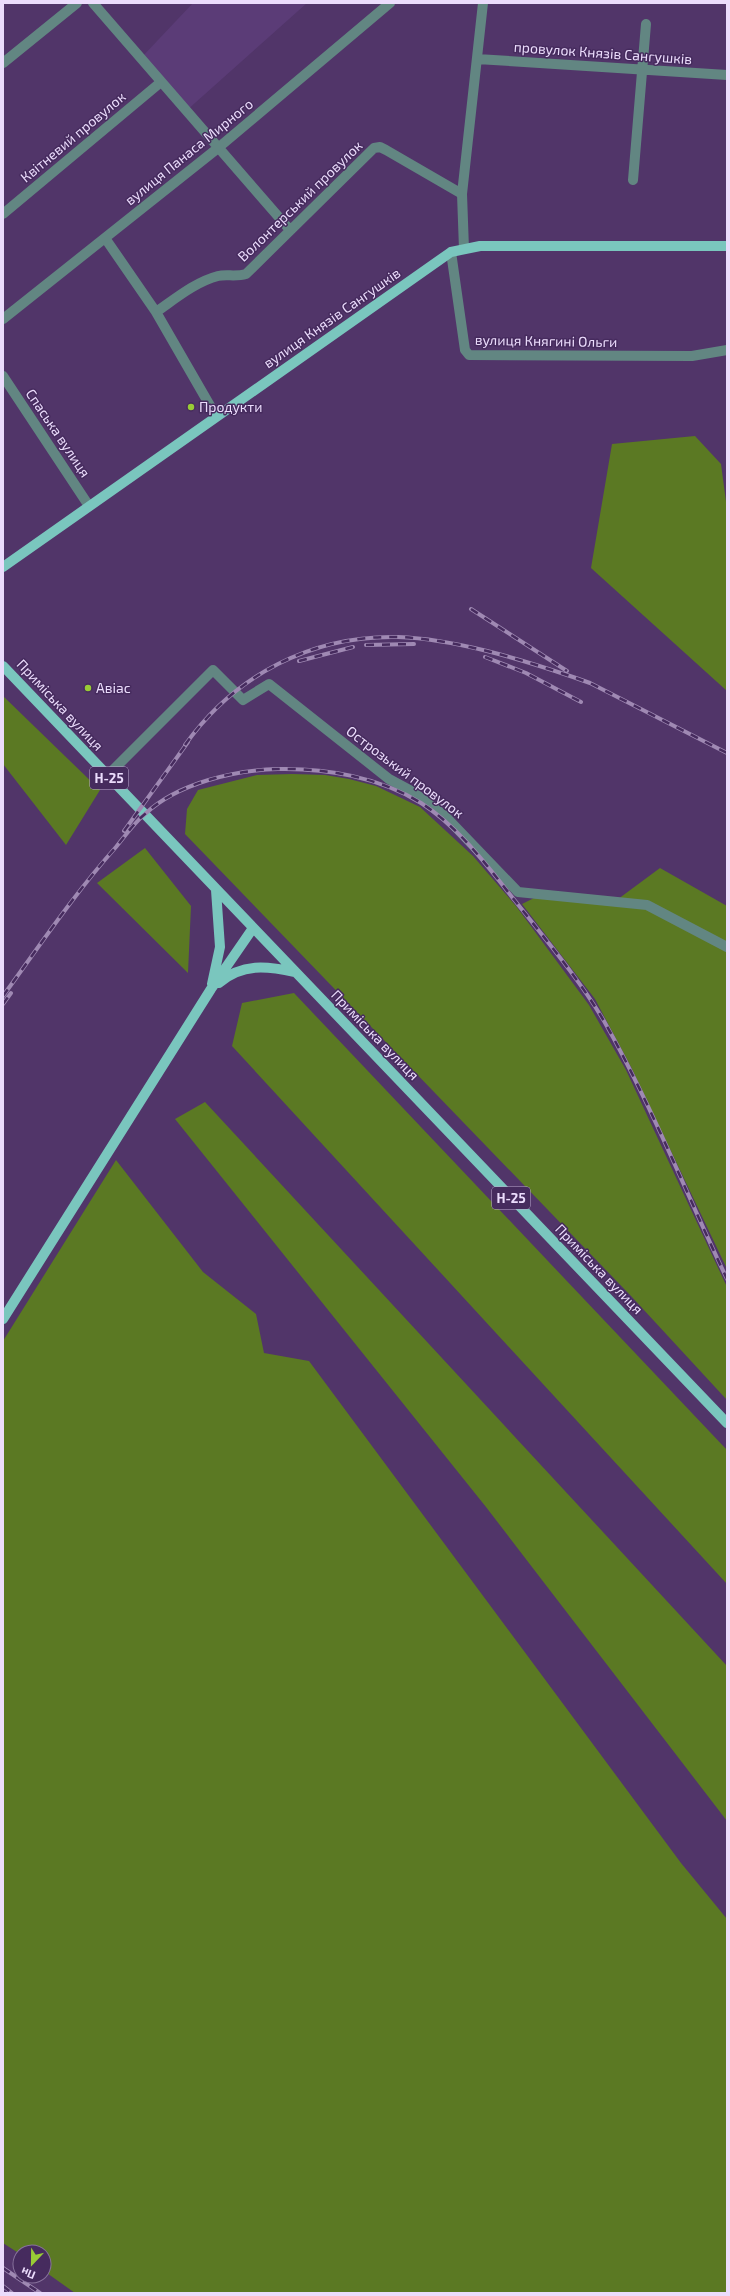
<svg xmlns="http://www.w3.org/2000/svg" width="730" height="2296" font-family="'Exo 2',sans-serif">
	<style>
		.built { fill: #5b3c77 }
		.green { fill: #5b7923 }
		.lines { fill: none; stroke-linecap: round; stroke-linejoin: round }
		.minor { stroke: #628682; stroke-width: 10 }
		.major { stroke: #7ac6be; stroke-width: 10 }
		.rail-casing { stroke: #9f89b3; stroke-width: 4 }
		.rail { stroke: #462b5e; stroke-width: 2.5; stroke-dasharray: 8; stroke-linecap: butt }
		.poi-dot { fill: #99cb36; stroke: #462b5e; stroke-width: 1.5 }
		.labels { text-anchor: middle; stroke-width: 3; stroke-linejoin: round; paint-order: stroke }
		.shield { fill: #462b5e; stroke: #baa7cd; stroke-width: 1 }
		.shield-label { font-size: 13px; font-weight: bold; fill: #ebdcfc }
		.street-label { font-size: 14px; fill: #ebdcfc; stroke: #462b5e }
		.poi-label { font-size: 14px; fill: #ebdcfc; stroke: #462b5e; text-anchor: start }
	</style>
	<rect width="100%" height="100%" fill="#513569"/>
	<!-- built -->
	<path class="built" d="M193,3H307L186,111L141,58Z"/>
	<!-- green -->
	<path class="green" d="M695,436L721,464L727,509V691L591,568L612,444Z
		M3,696L100,790L66,845L3,764Z
		M292,774L325,775L349,779L376,786L420,807L473,856L516,906L589,1005L626,1070L727,1287V1400L631,1296L185,834L187,809L198,790L257,775Z
		M145,848L191,906L188,973L97,883Z
		M660,868L727,906V1269L631,1067L595,999L522,904L538,896L610,905Z
		M294,993L727,1450V1584L232,1046L242,1003Z
		M205,1102L727,1666V1821L486,1507L175,1119Z
		M116,1160L203,1272L256,1314L264,1353L309,1361L681,1863L727,1919V2293H75L44,2271V2252H20V2254L3,2243V1341Z"/>
	<g class="lines">
		<!-- minor -->
		<path class="minor" d="M93,3L290,230
			M477,59L727,75
			M3,63L77,3
			M633,180L646,24
			M3,214L161,82
			M105,238L156,312
			M464,249L462,194L483,3
			M451,252L465,350L469,355L692,356L727,350
			M3,319L218,148L390,3
			M3,376L89,506
			M216,416L156,312C175,299 195,282 218,276C226,274 236,277 246,274L374,148L380,147L386,150L462,194
			M107,776L213,670L243,700L269,684L389,779L413,792L445,816L518,892L647,905L727,947"/>
		<!-- major -->
		<path class="major" d="M3,567L451,252L480,246H727
			M3,666L727,1423
			M219,983C242,963 267,966 295,972
			M212,984L220,947L216,890
			M3,1319L211,989L253,928"/>
		<defs>
			<path id="rail" d="M471,609L567,671
				M366,645L414,644
				M485,657L526,673L581,702
				M299,661L353,647
				M185,745C235,675 312,635 398,637C455,639 520,659 573,677L590,683L727,753
				M124,831L188,742
				M3,996C40,945 75,893 116,847C125,836 134,823 145,814C178,783 235,770 278,769C326,768 379,777 421,803C459,827 488,867 516,902C546,940 579,979 604,1021C651,1104 686,1193 727,1279
				M3,1004L11,993
				M3,2268L40,2293
				M3,2286L12,2293"/>
		</defs>
		<!-- rail casing -->
		<use href="#rail" class="rail-casing"/>
		<!-- rail -->
		<use href="#rail" class="rail"/>
	</g>
	<!-- markers -->
	<g class="poi-dot">
		<circle cx="191" cy="407" r="4"/>
		<circle cx="88" cy="688" r="4"/>
	</g>
	<g class="labels">
		<!-- shield labels -->
		<g class="shield">
			<rect x="90" y="767" width="38" height="22" rx="3"/>
			<rect x="492" y="1187" width="38" height="22" rx="3"/>
		</g>
		<g class="shield-label">
			<text x="109" y="783">Н-25</text>
			<text x="511" y="1203">Н-25</text>
		</g>
		<!-- street labels -->
		<g class="street-label">
			<text transform="translate(603 53) rotate(4)" y="5">провулок Князів Сангушків</text>
			<text transform="translate(73 137) rotate(-40)" y="5">Квітневий провулок</text>
			<text transform="translate(189 152) rotate(-39)" y="5">вулиця Панаса Мирного</text>
			<text transform="translate(300 201) rotate(-44)" y="5">Волонтерський провулок</text>
			<text transform="translate(332 318) rotate(-35)" y="5">вулиця Князів Сангушків</text>
			<text transform="translate(546 341) rotate(1)" y="5">вулиця Княгині Ольги</text>
			<text transform="translate(58 433) rotate(56)" y="5">Спаська вулиця</text>
			<text transform="translate(60 705) rotate(47)" y="5">Приміська вулиця</text>
			<text transform="translate(405 772) rotate(37)" y="5">Острозький провулок</text>
			<text transform="translate(375 1035) rotate(46)" y="5">Приміська вулиця</text>
			<text transform="translate(599 1269) rotate(46)" y="5">Приміська вулиця</text>
		</g>
		<!-- poi labels -->
		<g class="poi-label">
			<text x="199" y="412">Продукти</text>
			<text x="96" y="693">Авіас</text>
		</g>
	</g>
	<!-- border -->
	<rect width="730" height="2296" fill="none" stroke="#ebdcfc" stroke-width="8"/>
	<!-- north arrow -->
	<g transform="translate(32 2264) rotate(202)"><circle r="19" fill="#462b5e" stroke="#88729d"/>
	<path d="M0-3L7 15L0 10L-7 15Z" fill="#99cb36"/>
	<text y="-6" font-size="11" font-weight="bold" text-anchor="middle" fill="#ebdcfc">Пн</text>
	</g>
</svg>
